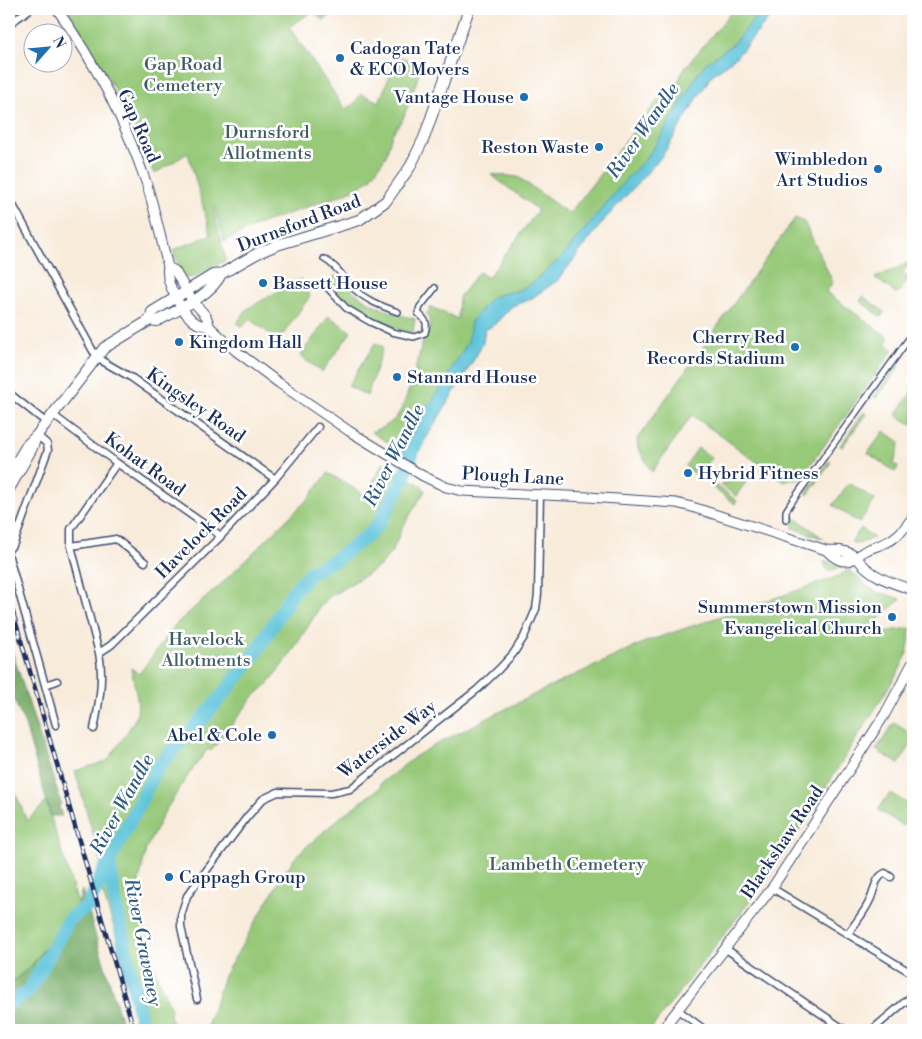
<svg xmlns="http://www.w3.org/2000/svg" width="922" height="1039" font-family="'Libre Bodoni',serif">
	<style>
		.green { fill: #97c979; stroke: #597c6c }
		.forest { fill: #79ad69; stroke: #4a6e64 }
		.water { fill: #5cc3da; stroke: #3c799c }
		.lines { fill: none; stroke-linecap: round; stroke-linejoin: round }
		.river { stroke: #5cc3da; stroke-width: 14 }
		.pedestrian-casing { stroke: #3c4b71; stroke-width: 8 }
		.minor-casing { stroke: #3c4b71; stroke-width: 9 }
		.tertiary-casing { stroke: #3c4b71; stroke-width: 11 }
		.secondary-casing { stroke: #3c4b71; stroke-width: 11 }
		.primary-casing { stroke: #3c4b71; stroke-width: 12 }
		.pedestrian { stroke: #fff; stroke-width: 5 }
		.minor { stroke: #fff; stroke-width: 6 }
		.tertiary { stroke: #fff; stroke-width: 9 }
		.secondary { stroke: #fff; stroke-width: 9 }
		.primary { stroke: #fff; stroke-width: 10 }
		.rail-casing { stroke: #1b2f5e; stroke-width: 4.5 }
		.rail { stroke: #fff; stroke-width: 2.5; stroke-dasharray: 8; stroke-linecap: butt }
		.poi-dot { fill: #1f6fb2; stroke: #fff; stroke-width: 2 }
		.labels { text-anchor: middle; stroke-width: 5; stroke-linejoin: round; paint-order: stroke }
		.poi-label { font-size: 18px; fill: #1b2f5e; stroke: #fff; text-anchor: start }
		.park-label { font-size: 18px; fill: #405d66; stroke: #fff }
		.street-label { font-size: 18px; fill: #1b2f5e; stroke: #fff }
		.water-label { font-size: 19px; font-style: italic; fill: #2e5b83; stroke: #fff }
	</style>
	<rect width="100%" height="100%" fill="#fff"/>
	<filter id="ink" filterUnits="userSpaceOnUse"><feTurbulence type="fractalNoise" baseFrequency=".02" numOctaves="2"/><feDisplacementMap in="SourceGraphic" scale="10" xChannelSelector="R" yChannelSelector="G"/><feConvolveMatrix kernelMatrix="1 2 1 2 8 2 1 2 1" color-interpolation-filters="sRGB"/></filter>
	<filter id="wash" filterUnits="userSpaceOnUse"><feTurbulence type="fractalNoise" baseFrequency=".0096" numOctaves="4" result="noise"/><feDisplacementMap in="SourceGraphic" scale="20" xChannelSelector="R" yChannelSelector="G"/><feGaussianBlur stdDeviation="1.12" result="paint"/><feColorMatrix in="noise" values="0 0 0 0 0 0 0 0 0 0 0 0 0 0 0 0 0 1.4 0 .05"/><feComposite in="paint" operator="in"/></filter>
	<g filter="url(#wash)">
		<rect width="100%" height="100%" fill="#f8ebda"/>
		<!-- green -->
		<path class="green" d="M68,9H342L323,20L313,11L289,27L345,109L354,104L361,94L379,102L398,56L422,66L403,119L392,134L386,156L371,178L360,187L336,197L262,223L224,241L215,207H213L226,260L194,277L185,278L181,273L173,250L211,235L188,153L154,174L130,116Z
			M734,9H777L738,55L711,76L662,156L605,219L558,280L532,298L512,306L495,324L487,329L485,328L483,342L476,356L414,458L371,432C380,428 391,425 397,416C408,401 418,358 424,338C432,330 431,324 427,314L431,307L458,319L459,297L479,272L488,278L538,210L490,174L518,177L569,214L662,95L673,93L684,69Z
			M795,218L804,222L833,282L826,292L889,338L885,344L893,350L800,479L783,481L692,415L652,472L638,448L637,439Z
			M910,262L902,274L909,278L897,294L875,278Z
			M337,276C345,279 348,287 354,292C373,307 392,313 415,319L413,332C385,328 362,317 342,298C337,293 332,289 329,283L331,278Z
			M300,279L310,296L274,347L271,346L276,338L249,319L243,327L237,323L247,309Z
			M863,296L884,312L881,317L860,301Z
			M329,316L351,332L322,372L300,356Z
			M375,343L383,347L367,396L348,386Z
			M897,365L899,367L877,398L874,397Z
			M913,390V421L912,425L896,415Z
			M864,412L866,414L842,447L840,446Z
			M884,431L900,442L894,464L898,467L895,472L868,453Z
			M698,448L712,458L698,476L685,466Z
			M829,461L831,462L808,495L806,493Z
			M384,462L422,486L425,491L402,528L393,550L380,566L329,597L320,607L292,652L268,684L254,696L211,751L208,749L191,771L165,811L146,849L137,891L142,920L156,973L171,1009L170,1015L174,1030H143L122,952L101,888L102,865L75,771L107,761C114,751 134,724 137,714C140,701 133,682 131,668L139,674L176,624L218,587L308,499L328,473L365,495Z
			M731,471L746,482L736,496L721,485Z
			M849,483L875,500L859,523L833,505Z
			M716,485L737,501L735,504L713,488Z
			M793,516L824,539L793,528Z
			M861,528L874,538L858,544L851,542Z
			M824,561H825L844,567L827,571Z
			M849,570L865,583L864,585L881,594L882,593L901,599L879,618L881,632L910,628L909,643L906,656L900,669L794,838L763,884L650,1030H206L224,976L284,873L298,854L343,815L381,787L380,784L416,756L433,746L539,692L645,642L834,578Z
			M894,723L913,735V741L899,764L876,750Z
			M890,793L913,807V821L909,819L904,826L878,810Z
			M16,794L27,821L46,802L78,904L32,965L9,985V798Z"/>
		<!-- forest -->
		<path class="forest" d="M12,651L61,803L59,807L62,816H51L25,725L9,688V652Z
			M82,890L124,1030H9V985L32,965L78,904Z"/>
		<!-- water -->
		<path class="water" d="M763,9H777L738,55L711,76L662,156L605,219L558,280L532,298L512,306L495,324L487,329L485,328L483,342L476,356L414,458L403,453L418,424L468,342L471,322L484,305L491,298L501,294L516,291L530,285L560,259L628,177L644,161L662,135L697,75L706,63L732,45Z"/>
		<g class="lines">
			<!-- river -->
			<path class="river" d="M109,861L113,892L143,1030
				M9,1004L29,991L70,918L88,906L104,871L158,767L178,744L200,722L251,660L295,589L312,571L335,560L368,535L378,525L404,478L413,450L418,441"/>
		</g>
	</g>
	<g filter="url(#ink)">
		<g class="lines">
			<defs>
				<path id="pedestrian" d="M324,259C336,265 343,277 352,287C365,300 381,306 398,312
					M325,285L346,308L370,322L392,332L414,337L425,333C428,323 426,320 418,313L420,307L435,288
					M786,519V511L791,503L913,333"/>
				<path id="minor" d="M9,24L30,9
					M9,198L93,351L104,362L132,378L275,479
					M9,393L47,423
					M53,415L117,463L221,536
					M117,463L71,529V546L99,653L111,645L221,536L275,479L318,427
					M9,528H19
					M71,546L116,539L145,562
					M9,549L14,543L48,450L47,444L37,435
					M9,557L45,685L57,681
					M45,685L56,725
					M94,729C99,705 104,677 99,653
					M772,888L913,974
					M848,934C855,923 865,912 870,900C875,891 874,878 885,873L891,877
					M726,949L845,1030
					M197,999L181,927V915L187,896L247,817L263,799L278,792L331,793L350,789L478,689L499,669L513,654L524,637L536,609L538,594L540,494
					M678,1010L705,1030
					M872,1030L913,995"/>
				<path id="tertiary" d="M857,558C871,577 892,583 913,590
					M662,1030L772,888L853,764L885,714L913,662"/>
				<path id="secondary" d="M57,9C94,61 125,121 146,182C155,210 161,239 168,267C164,282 184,317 198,324C201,325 206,326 210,327
					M168,267L175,271L192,300L206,316L210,327L236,351L279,383L349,431L423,476L446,487L462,491L588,497L676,503L692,507L826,550C838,550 848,550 857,558
					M826,550C831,555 839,562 846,561C853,561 858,556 863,552C870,548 878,546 885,543C897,538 905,528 913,517"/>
				<path id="primary" d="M150,320L152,312L213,275L221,274L258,253L277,245L359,220L386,201L410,167L424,138L469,9
					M9,475L27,445L37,435L104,348L150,320L157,321C176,311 213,294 221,274
					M9,489L32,448L36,437"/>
			</defs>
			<!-- pedestrian casing -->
			<use href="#pedestrian" class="pedestrian-casing"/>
			<!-- minor casing -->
			<use href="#minor" class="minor-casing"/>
			<!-- tertiary casing -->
			<use href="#tertiary" class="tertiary-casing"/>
			<!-- secondary casing -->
			<use href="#secondary" class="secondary-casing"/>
			<!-- primary casing -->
			<use href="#primary" class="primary-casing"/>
			<!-- pedestrian -->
			<use href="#pedestrian" class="pedestrian"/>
			<!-- minor -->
			<use href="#minor" class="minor"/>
			<!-- tertiary -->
			<use href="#tertiary" class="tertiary"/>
			<!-- secondary -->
			<use href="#secondary" class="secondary"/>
			<!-- primary -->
			<use href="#primary" class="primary"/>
			<defs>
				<path id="rail" d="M9,599L134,1030"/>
			</defs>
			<!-- rail casing -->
			<use href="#rail" class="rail-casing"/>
			<!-- rail -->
			<use href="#rail" class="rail"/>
		</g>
	</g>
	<!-- markers -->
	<g class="poi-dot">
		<circle cx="340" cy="58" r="5"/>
		<circle cx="524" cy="97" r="5"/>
		<circle cx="599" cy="147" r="5"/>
		<circle cx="878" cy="169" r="5"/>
		<circle cx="263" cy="283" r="5"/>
		<circle cx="179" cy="342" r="5"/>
		<circle cx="795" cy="347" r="5"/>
		<circle cx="397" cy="377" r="5"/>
		<circle cx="688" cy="473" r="5"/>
		<circle cx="892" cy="617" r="5"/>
		<circle cx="272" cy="735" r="5"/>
		<circle cx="169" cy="877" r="5"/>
	</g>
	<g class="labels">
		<!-- poi labels -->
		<g class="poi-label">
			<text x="350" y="54">Cadogan Tate<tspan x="350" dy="21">&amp; ECO Movers</tspan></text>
			<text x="514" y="103" text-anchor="end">Vantage House</text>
			<text x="589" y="153" text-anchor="end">Reston Waste</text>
			<text x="868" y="165" text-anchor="end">Wimbledon<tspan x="868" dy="21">Art Studios</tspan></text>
			<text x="273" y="289">Bassett House</text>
			<text x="785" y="343" text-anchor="end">Cherry Red<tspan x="785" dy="21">Records Stadium</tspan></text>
			<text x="189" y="348">Kingdom Hall</text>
			<text x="407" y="383">Stannard House</text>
			<text x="698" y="479">Hybrid Fitness</text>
			<text x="882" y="613" text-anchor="end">Summerstown Mission<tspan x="882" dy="21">Evangelical Church</tspan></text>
			<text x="262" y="741" text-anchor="end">Abel &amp; Cole</text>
			<text x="179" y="883">Cappagh Group</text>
		</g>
		<!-- park labels -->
		<g class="park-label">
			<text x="183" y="70">Gap Road<tspan x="183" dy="21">Cemetery</tspan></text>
			<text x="267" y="138">Durnsford<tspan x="267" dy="21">Allotments</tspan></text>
			<text x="206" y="645">Havelock<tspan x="206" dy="21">Allotments</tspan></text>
			<text x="567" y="870">Lambeth Cemetery</text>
		</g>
		<!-- street labels -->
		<g class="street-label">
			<text transform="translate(139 126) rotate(66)" y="6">Gap Road</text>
			<text transform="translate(299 223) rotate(-21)" y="6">Durnsford Road</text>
			<text transform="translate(196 405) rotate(35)" y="6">Kingsley Road</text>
			<text transform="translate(145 464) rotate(36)" y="6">Kohat Road</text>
			<text transform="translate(513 476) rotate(3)" y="6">Plough Lane</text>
			<text transform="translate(201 533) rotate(-45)" y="6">Havelock Road</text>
			<text transform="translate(387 739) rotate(-37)" y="6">Waterside Way</text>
			<text transform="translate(782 842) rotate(-56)" y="6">Blackshaw Road</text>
		</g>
		<!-- water labels -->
		<g class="water-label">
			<text transform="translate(642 130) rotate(-55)" y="7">River Wandle</text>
			<text transform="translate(393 455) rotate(-63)" y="7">River Wandle</text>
			<text transform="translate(121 804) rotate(-61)" y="7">River Wandle</text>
			<text transform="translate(144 942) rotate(79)" y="7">River Graveney</text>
		</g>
	</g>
	<!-- margin -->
	<rect width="922" height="1039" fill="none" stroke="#fff" stroke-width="30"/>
	<!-- north arrow -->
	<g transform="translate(48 48) rotate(63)"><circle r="24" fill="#ffffff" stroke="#a4acbf"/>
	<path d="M0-4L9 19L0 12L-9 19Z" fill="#1f6fb2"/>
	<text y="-8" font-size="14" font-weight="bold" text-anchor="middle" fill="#1b2f5e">N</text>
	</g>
</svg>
